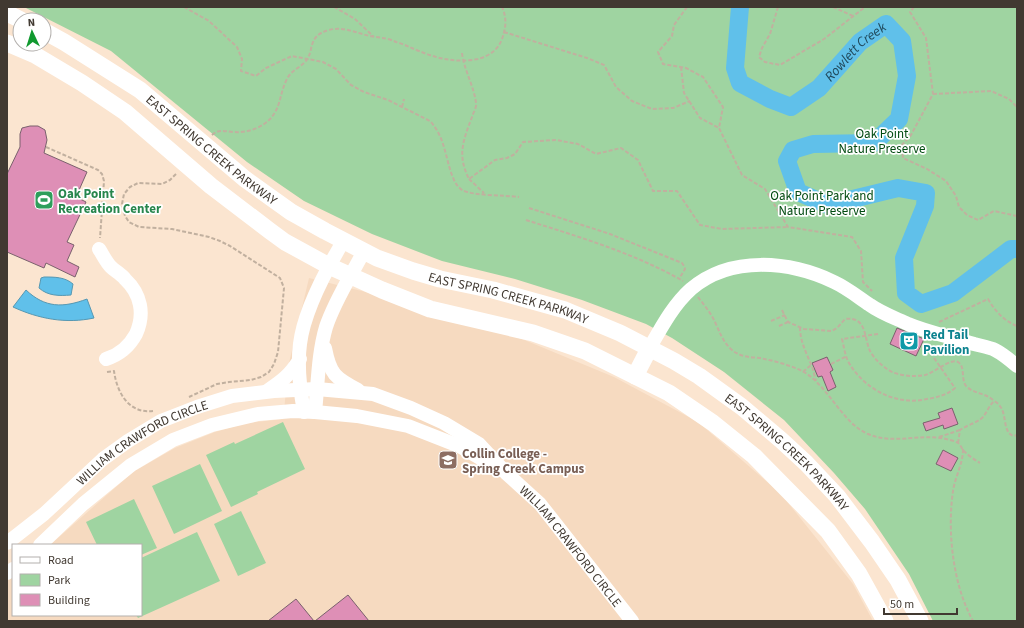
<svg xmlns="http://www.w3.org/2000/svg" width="1024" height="628" font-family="'Source Sans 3',sans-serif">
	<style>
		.built { fill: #f6dac0 }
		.green { fill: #9fd4a1 }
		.water { fill: #60c0ea; stroke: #5798b2 }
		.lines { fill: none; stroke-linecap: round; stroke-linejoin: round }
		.river { stroke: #60c0ea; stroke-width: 18 }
		.building { fill: #de8fb6; stroke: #7a616d }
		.path { stroke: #c1b09f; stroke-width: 2; stroke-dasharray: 4 2; stroke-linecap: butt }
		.minor { stroke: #fff; stroke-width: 14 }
		.major { stroke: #fff; stroke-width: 17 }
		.labels { text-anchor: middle; stroke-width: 3.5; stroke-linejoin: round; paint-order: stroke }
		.park-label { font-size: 13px; fill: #004a10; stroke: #fff }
		.street-label { font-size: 13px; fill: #413931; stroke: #fff }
		.leisure-label { font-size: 13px; font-weight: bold; fill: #27864d; stroke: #fff; text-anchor: start }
		.culture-label { font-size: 13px; font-weight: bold; fill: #0d838f; stroke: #fff; text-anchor: start }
		.education-label { font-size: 13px; font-weight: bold; fill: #785e54; stroke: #fff; text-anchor: start }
		.water-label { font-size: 14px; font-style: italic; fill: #20495c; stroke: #fff }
	</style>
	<rect width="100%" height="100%" fill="#fbe5d0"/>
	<!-- built -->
	<path class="built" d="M309,278L362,291L522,339L614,377L698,422L781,494L853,584L873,621H7V580L13,575V615H141V545H50L133,472L175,448L215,432L246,423L283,419L289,363Z"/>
	<!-- green -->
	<path class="green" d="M24,7H1017V621H933L909,574L865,509L834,473L784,420L724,372L672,338L646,324L582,300L515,279L442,261L372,234L304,201L247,162L111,51Z
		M283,422L305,469L257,492L258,494L231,507L206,455L234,442L235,444Z
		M200,464L222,511L174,534L152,486Z
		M134,499L157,548L141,555V545H97L86,522Z
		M241,511L266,563L238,576L214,524Z
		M197,532L220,581L138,618L136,615H141V558Z"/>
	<!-- water -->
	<path class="water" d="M44,277C55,277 65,277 73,284L71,295C59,296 48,296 39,288L41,278Z
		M26,290C45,308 63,308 87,299L94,318C66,324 39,319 13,307Z"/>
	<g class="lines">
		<!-- river -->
		<path class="river" id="s1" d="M740,7L735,68L740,83L770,99L791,107L819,88L860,42L886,24L902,41L907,76L899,119L874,143L813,144L793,150L787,161L798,192L828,205L898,188L926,193L925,206L904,258L906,293L921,304L953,293L1011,249H1017"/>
	</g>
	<!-- building -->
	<path class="building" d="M30,126H38L45,130L47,140L44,153L87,172L76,197L86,202L67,242L74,245L67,261L79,267L75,277L46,263L44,268L7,252V174L20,147V134L22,128Z
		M897,328L924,339L916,356L890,344Z
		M827,357L833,370L830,372L836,387L828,391L822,376L818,377L812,363Z
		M952,408L958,424L944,429L943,425L926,431L923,423L940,418L938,413Z
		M943,450L958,458L951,471L936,464Z
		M348,595L369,621H315Z
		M296,599L314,621H268Z"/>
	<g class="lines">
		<!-- path -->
		<path class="path" d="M184,7L209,21L237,47L242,59L241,71L256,76L266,68L292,56L323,62L336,69L351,85L364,92L388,100L430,121C446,138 445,160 454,180C456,184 458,187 462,190C473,196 505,195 519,197
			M334,7L355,19L374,37
			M687,7L674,25L672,36L658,52L663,64L686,68L703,77L723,107L719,128L742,175L765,189L788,227L852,237L861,251L863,282L872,291
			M778,7L770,34L762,48L759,57L765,62L780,65L824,39L865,7
			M833,7L853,16
			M914,7L910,12L926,38L933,94L911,135L902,145L903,158L927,169L946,181L956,196L959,207L967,215L978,220L994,211L1017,216
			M504,32L587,58L604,65L616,87L632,101L652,109L673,108L690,101
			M462,53C464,70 474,86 476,103C477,107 473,113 472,117C463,141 457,155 469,179L495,160L507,158L515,154L523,142L556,140L578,144L596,154L621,148L638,160L653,191H677L700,225L722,229L788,227
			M681,67L684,93L700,118L719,128
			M933,94L991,91L1009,99L1017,107
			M402,107L404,99
			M212,135C220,128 225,132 234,132C245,133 259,129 268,121C281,109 279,96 286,81C290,71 298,69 305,62C315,52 306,36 329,30C343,26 356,33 370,36C374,37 378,37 382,38C386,38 392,40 396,42C404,44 411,48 419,51C438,59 457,63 478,59C489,56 498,50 502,39C506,28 507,18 502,7
			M46,147L98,170L102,174L104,181L100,238
			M176,174L170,180L162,184L138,183L130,187L124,194L122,204L125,216L129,222L139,227L172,229L209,237L220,241L230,246L280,278L284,288L278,352L274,364L269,372L261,377L251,380L229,382L217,384L189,397
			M469,179L484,193
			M529,208L610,234L682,263L684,266L685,269L679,279
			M526,220C579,237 634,253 683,281
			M698,297C704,305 711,313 715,322C720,333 723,342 732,350C740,357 750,357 760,358C774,361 791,365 804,372C830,388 842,423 868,434C893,445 921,433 946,439C950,440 955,441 958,443C961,445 962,450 965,452C969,456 975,460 980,463
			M782,310L788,322L804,329L832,331L837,328L845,319C867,316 864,338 870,351C875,360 883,367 892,372C902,376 914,377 925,375C934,373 950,358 958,362C966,367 960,380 967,387C975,394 986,393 994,401
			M771,321L785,315
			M939,322L988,299C995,311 1004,321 1017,326
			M779,326L788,322
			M800,327C800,340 805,350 810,362C813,367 814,374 816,381
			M7,332V336
			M878,334L842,339C844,347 845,356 849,363C865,390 897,406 927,399C938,397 947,395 955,388L934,358
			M831,364L847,356
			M107,372L114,371C117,393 129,414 153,411
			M803,372L811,365
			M939,437L960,430
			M958,443L960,430C967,425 977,423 983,417C987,412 989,406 994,401C1010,409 1000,432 1014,436L1017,435
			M963,449C963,464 955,477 953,491C947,532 953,585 973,621"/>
		<!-- minor -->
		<g class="minor">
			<path d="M99,249C103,255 106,262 111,267C115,271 121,274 125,279C141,294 145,314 136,334C129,347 119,355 106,359"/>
			<path d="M325,348C330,374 335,378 358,390"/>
			<path d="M649,349C661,328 673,305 691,289C731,255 790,261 834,282C847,288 858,297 870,305C881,313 895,318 908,324C929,333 952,337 974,344C981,346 989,347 995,350C1003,354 1010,360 1017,366"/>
			<path d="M267,391C282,381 290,375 300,359"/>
			<path d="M304,412C300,390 297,366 300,344C304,310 326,270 344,240"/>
			<path d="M315,412C318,384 318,354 326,327C335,300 351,276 364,251"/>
			<path id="s2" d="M7,543L44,514L103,459L128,441L161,421L197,407L232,396L274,391L317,389L373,394L411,408L444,423L479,444L506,473L540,504L632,621"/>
			<path d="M40,545L83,504L131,465L173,440L212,425L258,414L293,411L315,412L357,416L408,426L459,446L494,466"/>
			<path d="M7,573L13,569"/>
		</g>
		<!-- major -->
		<g class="major">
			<path d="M7,13L21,20"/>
			<path id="s3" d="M44,31L64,42L140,90L245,179L291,212L325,231L377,258L413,271L440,279L493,290L565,310L620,333L674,361L699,376L742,407L781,440L806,463L837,496L872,542L898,580L920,621"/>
			<path d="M7,43L35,55L82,83L125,112L211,186L270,231L285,242L329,266L382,290L430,309L533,333L585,351L669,393L713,423L754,456L828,531L859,574L885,621"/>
			<path d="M635,376L649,349"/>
		</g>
	</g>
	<!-- icons -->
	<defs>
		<symbol id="stadium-square" viewBox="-11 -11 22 22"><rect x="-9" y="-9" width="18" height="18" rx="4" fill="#2e9e5b" stroke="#fff"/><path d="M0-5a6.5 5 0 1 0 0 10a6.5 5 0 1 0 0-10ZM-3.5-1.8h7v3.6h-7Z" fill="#fff"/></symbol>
		<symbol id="theatre-square" viewBox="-11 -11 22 22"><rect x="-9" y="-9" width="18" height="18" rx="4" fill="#0f9aa8" stroke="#fff"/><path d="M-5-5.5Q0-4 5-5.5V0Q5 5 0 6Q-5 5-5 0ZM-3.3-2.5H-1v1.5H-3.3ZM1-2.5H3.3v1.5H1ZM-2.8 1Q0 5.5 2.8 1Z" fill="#fff"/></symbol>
		<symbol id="university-square" viewBox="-11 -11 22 22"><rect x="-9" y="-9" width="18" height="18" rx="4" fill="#8d6e63" stroke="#fff"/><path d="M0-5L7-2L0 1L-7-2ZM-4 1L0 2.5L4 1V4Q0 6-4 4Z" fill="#fff"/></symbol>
	</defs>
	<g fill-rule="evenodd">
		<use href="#stadium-square" x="33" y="189" width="22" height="22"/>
		<use href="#theatre-square" x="898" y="330" width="22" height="22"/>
		<use href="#university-square" x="437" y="449" width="22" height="22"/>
	</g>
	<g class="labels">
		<!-- park labels -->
		<g class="park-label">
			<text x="882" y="138">Oak Point<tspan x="882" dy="15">Nature Preserve</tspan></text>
			<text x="822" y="200">Oak Point Park and<tspan x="822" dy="15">Nature Preserve</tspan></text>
		</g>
		<!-- street labels -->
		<g class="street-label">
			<text dy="5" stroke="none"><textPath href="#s3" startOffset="206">EAST SPRING CREEK PARKWAY</textPath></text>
			<text dy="5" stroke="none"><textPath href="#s3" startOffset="542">EAST SPRING CREEK PARKWAY</textPath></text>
			<text dy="5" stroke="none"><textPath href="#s2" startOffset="170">WILLIAM CRAWFORD CIRCLE</textPath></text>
			<text dy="5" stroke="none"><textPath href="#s3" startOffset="866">EAST SPRING CREEK PARKWAY</textPath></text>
			<text dy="5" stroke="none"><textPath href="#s2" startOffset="669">WILLIAM CRAWFORD CIRCLE</textPath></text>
		</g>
		<!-- leisure labels -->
		<g class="leisure-label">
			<text x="58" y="198">Oak Point<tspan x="58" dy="15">Recreation Center</tspan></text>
		</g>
		<!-- culture labels -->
		<g class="culture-label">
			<text x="923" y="339">Red Tail<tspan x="923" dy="15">Pavilion</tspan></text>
		</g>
		<!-- education labels -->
		<g class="education-label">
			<text x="462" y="458">Collin College -<tspan x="462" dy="15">Spring Creek Campus</tspan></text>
		</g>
		<!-- water labels -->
		<g class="water-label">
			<text dy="5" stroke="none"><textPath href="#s1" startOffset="219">Rowlett Creek</textPath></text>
		</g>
	</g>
	<!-- border -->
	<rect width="1024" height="628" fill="none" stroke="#413931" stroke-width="16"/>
	<!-- legend -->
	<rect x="12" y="544" width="130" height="72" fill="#ffffff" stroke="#b3b0ad"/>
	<rect x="20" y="557" width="20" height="6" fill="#ffffff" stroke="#b3b0ad"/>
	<text x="48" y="564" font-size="12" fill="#413931">Road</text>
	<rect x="20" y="574" width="20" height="12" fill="#9fd4a1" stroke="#b3b0ad"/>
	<text x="48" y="584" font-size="12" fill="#413931">Park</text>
	<rect x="20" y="594" width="20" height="12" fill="#de8fb6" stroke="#b3b0ad"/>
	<text x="48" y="604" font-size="12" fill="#413931">Building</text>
	<!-- north arrow -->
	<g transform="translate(32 32) rotate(356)"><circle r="19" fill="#ffffff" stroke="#b3b0ad"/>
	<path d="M0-3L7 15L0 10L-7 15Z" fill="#10992f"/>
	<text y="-6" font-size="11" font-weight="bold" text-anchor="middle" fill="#413931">N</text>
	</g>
	<!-- scale -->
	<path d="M884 608v6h73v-6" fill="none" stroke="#413931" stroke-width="2"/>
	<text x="890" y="608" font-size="12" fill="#413931" stroke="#ffffff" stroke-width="3" paint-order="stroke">50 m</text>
</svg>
